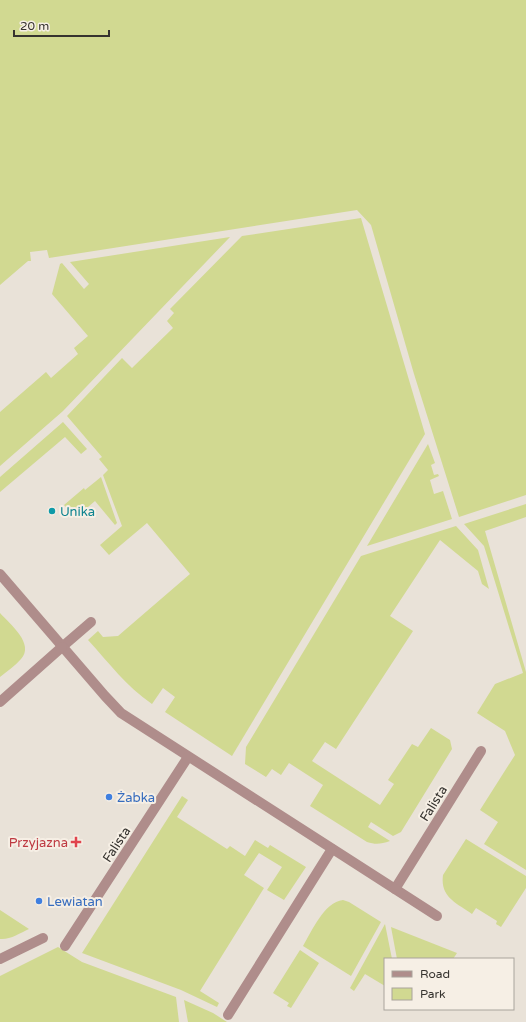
<svg xmlns="http://www.w3.org/2000/svg" width="526" height="1022" font-family="'Varela Round',sans-serif">
<style>
.green{fill:#d1d991}
.lines{fill:none;stroke-linecap:round;stroke-linejoin:round}
.service{stroke:#af8d8b;stroke-width:10}
.minor{stroke:#af8d8b;stroke-width:10}
.culture-dot{fill:#0f9aa8;stroke:#f6efe5;stroke-width:1.5}
.shop-dot{fill:#3f7fe0;stroke:#f6efe5;stroke-width:1.5}
.health-dot{fill:#e0444e;stroke:#f6efe5;stroke-width:1.5}
.labels{text-anchor:middle;stroke-width:4;stroke-linejoin:round;paint-order:stroke}
.culture-label{font-size:13px;fill:#0d838f;stroke:#f6efe5;text-anchor:start}
.shop-label{font-size:13px;fill:#366cbe;stroke:#f6efe5;text-anchor:start}
.street-label{font-size:13px;fill:#36332f;stroke:#f6efe5}
.health-label{font-size:13px;fill:#be3a42;stroke:#f6efe5;text-anchor:end}
</style>
<rect width="100%" height="100%" fill="#e9e2d8"/>
<g class="green">
<path d="M0,0H526V495L459,517L414,374L371,225L357,210L49,258L47,250L30,252L31,261H28L0,285Z"/>
<path d="M361,218L425,434L232,756L165,712L175,697L163,688L152,704C126,686 109,663 88,640L98,631L103,637L118,636L190,574L147,523L109,555L100,545L122,526L103,475L108,470L99,459L102,457L67,416L122,358L132,368L173,328L167,321L174,313L170,309L242,236Z"/>
<path d="M230,237L63,411L0,466V412L46,372L51,378L78,354L74,348L88,336L52,294L60,264L62,263L84,289L89,284L70,262Z"/>
<path d="M63,422L87,449L81,454L65,437L0,492V477Z"/>
<path d="M428,444L435,463L431,465L434,475L438,474L439,476L430,480L434,494L443,491L452,519L367,546Z"/>
<path d="M101,477L117,523L115,525L95,501L75,518L64,505L84,488L85,490Z"/>
<path d="M526,504V517L485,531L526,672V870L484,844L498,822L480,810L515,755L505,731L477,713L495,684L523,673L484,546L464,524Z"/>
<path d="M456,526L478,550L489,589L482,584L478,571L440,540L390,616L413,631L336,749L325,742L312,761L380,805L394,784L388,780L412,744L418,747L431,728L450,740L452,749L401,832L393,836L371,822L368,827L390,841C381,844 376,845 367,842L310,806L323,785L289,763L281,775L272,769L266,777L245,764L246,747L361,556Z"/>
<path d="M0,613C10,624 35,644 21,659C15,666 7,671 0,677Z"/>
<path d="M182,796L188,800L177,817L227,849L230,846L245,856L255,840L268,848L270,845L306,867L284,900L267,890L282,867L259,853L244,875L264,888L200,991L219,1003L217,1007L181,990L82,953Z"/>
<path d="M466,839L526,876V888L501,927L496,924L497,921L476,908L472,914C456,903 440,897 443,875Z"/>
<path d="M343,900L349,902L381,922L351,976L303,946C312,931 324,902 343,900Z"/>
<path d="M0,910L29,929C20,933 10,940 0,939Z"/>
<path d="M385,924L392,959H385V986L365,974L354,991L350,988Z"/>
<path d="M391,927L457,953L453,959H397Z"/>
<path d="M58,947L82,962L176,997L179,1022H0V976Z"/>
<path d="M300,950L319,963L291,1008L287,1006L289,1003L273,993Z"/>
<path d="M184,1000L213,1013L227,1022H188Z"/>
</g>
<g class="lines">
<path class="service" d="M62,647L91,622"/>
<g class="minor">
<path d="M0,574L105,696L121,713L395,889L481,751"/>
<path d="M0,702L62,647"/>
<path d="M395,889L437,916"/>
<path d="M65,946L188,757"/>
<path d="M0,959L43,938"/>
<path d="M228,1015L332,849"/>
</g>
</g>
<circle class="culture-dot" cx="52" cy="511" r="4"/>
<g class="shop-dot">
<circle cx="109" cy="797" r="4"/>
<circle cx="39" cy="901" r="4"/>
</g>
<path class="health-dot" d="M74 836h4v4h4v4h-4v4h-4v-4h-4v-4h4z"/>
<g class="labels">
<g class="culture-label">
<text x="60" y="516">Unika</text>
</g>
<g class="shop-label">
<text x="117" y="802">Żabka</text>
<text x="47" y="906">Lewiatan</text>
</g>
<g class="street-label">
<text transform="translate(433 803) rotate(-58)" y="5">Falista</text>
<text transform="translate(116 844) rotate(-57)" y="5">Falista</text>
</g>
<g class="health-label">
<text x="68" y="847">Przyjazna</text>
</g>
</g>
<rect x="384" y="958" width="130" height="52" fill="#f6efe5" stroke="#a9a49c"/>
<rect x="392" y="971" width="20" height="6" fill="#af8d8b" stroke="#a9a49c"/>
<text x="420" y="978" font-size="12" fill="#36332f">Road</text>
<rect x="392" y="988" width="20" height="12" fill="#d1d991" stroke="#a9a49c"/>
<text x="420" y="998" font-size="12" fill="#36332f">Park</text>
<path d="M14 30v6h95v-6" fill="none" stroke="#36332f" stroke-width="2"/>
<text x="20" y="30" font-size="12" fill="#36332f" stroke="#f6efe5" stroke-width="3" paint-order="stroke">20 m</text>
</svg>
